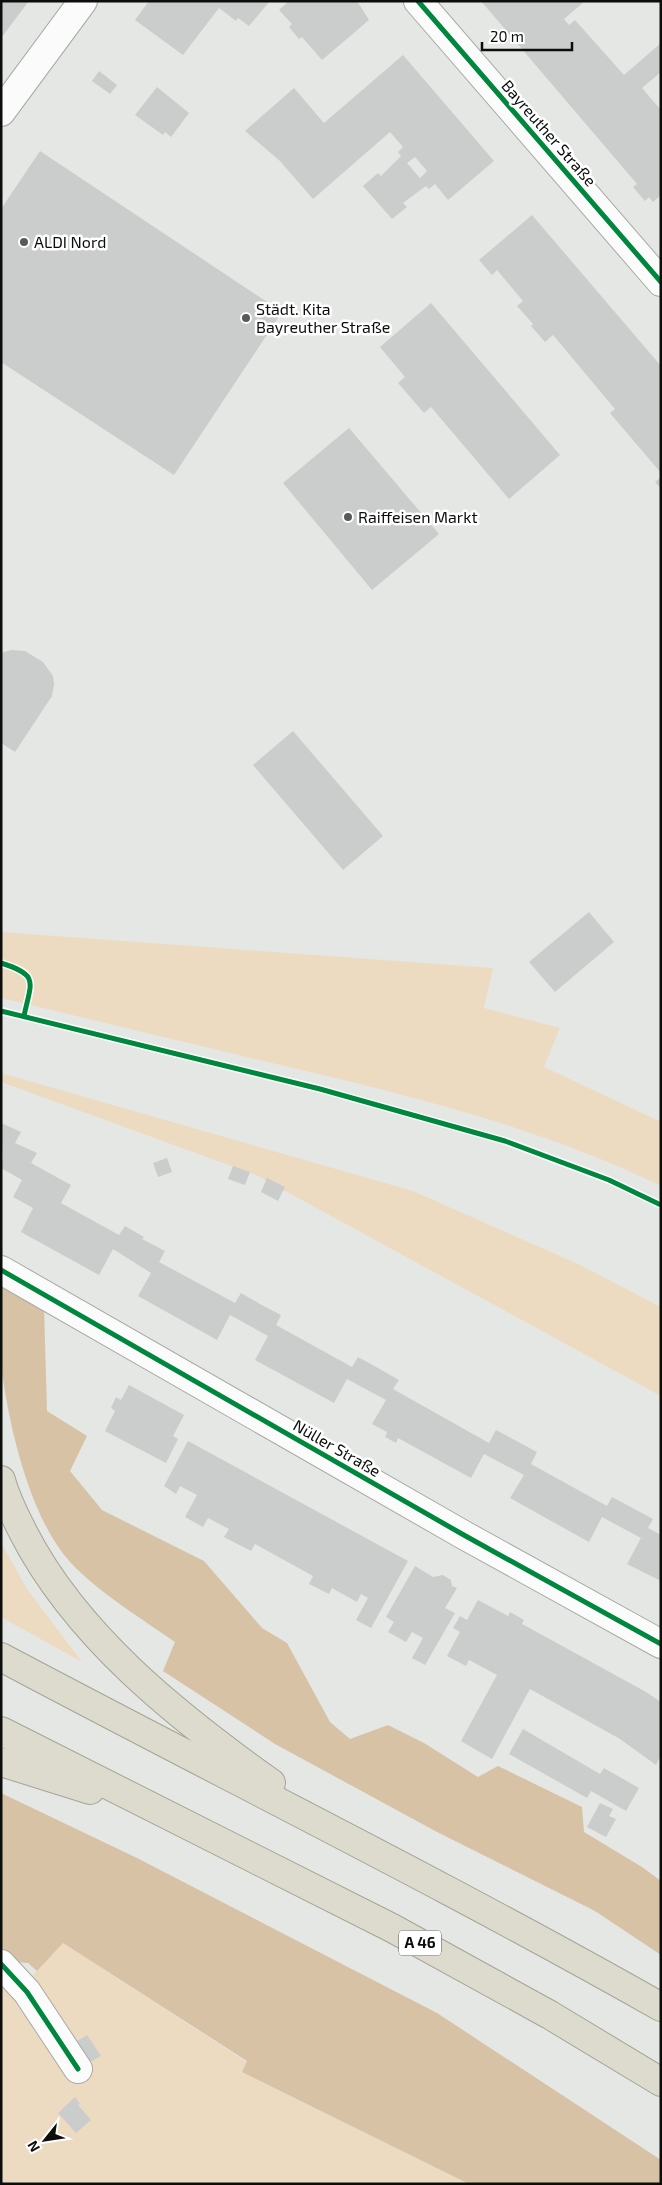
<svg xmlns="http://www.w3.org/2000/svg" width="662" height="2185" font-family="'Exo 2',sans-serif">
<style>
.green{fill:#eddbc1}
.forest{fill:#d7c2a5}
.building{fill:#cacdcb;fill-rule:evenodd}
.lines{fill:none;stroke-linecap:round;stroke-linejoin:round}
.street-casing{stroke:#a7a9a7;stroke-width:30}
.secondary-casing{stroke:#a7a9a7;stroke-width:30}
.highway-casing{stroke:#a4a495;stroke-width:30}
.street{stroke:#fbfbfb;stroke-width:28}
.secondary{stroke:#fbfbfb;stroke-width:28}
.highway{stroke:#dcdbce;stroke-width:28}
.cycleway-casing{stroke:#fff;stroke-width:8}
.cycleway{stroke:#00873e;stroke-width:5}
.poi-dot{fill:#585a58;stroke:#fff;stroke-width:2}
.labels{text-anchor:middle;stroke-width:5;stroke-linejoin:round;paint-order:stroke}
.shield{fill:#fff;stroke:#555655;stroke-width:1}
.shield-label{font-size:15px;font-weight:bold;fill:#0c0e0c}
.street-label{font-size:16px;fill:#0c0e0c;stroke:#fff}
.poi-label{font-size:16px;fill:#0c0e0c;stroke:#fff;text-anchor:start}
</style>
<rect width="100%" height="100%" fill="#e5e7e4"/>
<g class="green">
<path d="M1,932L493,968L484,1008L560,1028L544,1067L661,1122V1186C534,1124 392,1091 255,1059C170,1039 86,1018 1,998Z"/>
<path d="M1,1073L413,1191L578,1264L661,1307V1396L256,1175L1,1082Z"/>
<path d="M1,1542L27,1589L82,1662L1,1617Z"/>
<path d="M63,1943L247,2062L242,2072L469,2184H1V1975L17,1992Z"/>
</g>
<g class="forest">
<path d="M1,1277L44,1306L47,1411L87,1436L70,1471L102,1510L204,1561L262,1628L287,1643L330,1722L350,1739L388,1725L424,1743L478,1777L498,1766L582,1807L584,1832L642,1867L661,1881V1955L595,1911L437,1832L275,1744L163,1671L175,1642C141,1618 91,1588 65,1556C28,1510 8,1422 1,1364C0,1335 1,1305 1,1277Z"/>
<path d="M1,1793L137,1858L437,2013L661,2160V2184H469L242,2072L247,2061L63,1943L37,1971L28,1963L13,1962L1,1949Z"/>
</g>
<g class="building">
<path d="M1,1H29L1,38Z"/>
<path d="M149,1H270L249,26L238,18L236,21L219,8L183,55L135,20Z"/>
<path d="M289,1H357L369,20L322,60L302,37L299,39L289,27L292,24L279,10Z"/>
<path d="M481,1H585L564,19L569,25L575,20L624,75L661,43V72L642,88L661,110V195L653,202L649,197L645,201L633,187L637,184Z"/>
<path d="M403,55L494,161L448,200L435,184L429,189L426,186L403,203L407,207L392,219L377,202L363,186L378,173L381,176L401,156L398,152L403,147L390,132L313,199L280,161L245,131L294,88L324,123ZM415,157L427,171L420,178L407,163Z"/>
<path d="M99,71L117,85L110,94L92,81Z"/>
<path d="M157,87L189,113L171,137L165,132L163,135L135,115Z"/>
<path d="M40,151L282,312L174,475L1,362V209Z"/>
<path d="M532,215L661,366V473L610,413L615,409L553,335L545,342L531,326L533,324L517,306L523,301L497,270L492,275L479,260Z"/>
<path d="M431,303L560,455L509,499L431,407L424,413L398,383L405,377L380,347Z"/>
<path d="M349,428L439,534L372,590L283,483Z"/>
<path d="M661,477V489L655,482Z"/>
<path d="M11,650L25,651L43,662L53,676L54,684L52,696L15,752L1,743V653Z"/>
<path d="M293,731L383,836L343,870L253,765Z"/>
<path d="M589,912L614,942L555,992L529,962Z"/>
<path d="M1,1123L21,1132L15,1143L37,1153L31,1163L71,1185L61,1203L119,1235L125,1226L144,1237L142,1239L165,1251L159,1262L235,1303L241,1293L260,1304L281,1315L276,1325L352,1367L358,1357L378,1368L399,1380L393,1389L489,1443L496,1430L537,1452L531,1464L607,1506L612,1497L653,1519L648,1528L661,1535V1581L627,1564L641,1538L602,1517L589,1542L510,1498L524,1475L484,1454L471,1478L398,1438L396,1443L385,1437L387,1432L372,1424L386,1400L347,1379L334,1403L255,1360L268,1336L230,1315L217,1340L138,1296L151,1273L113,1249L99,1275L21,1232L33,1208L13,1197L22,1180L1,1168L3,1158Z"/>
<path d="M167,1158L172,1172L158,1177L153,1163Z"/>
<path d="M233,1166L250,1172L245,1185L228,1179Z"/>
<path d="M267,1178L285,1187L278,1201L261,1192Z"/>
<path d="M129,1385L184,1415L173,1436L178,1439L166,1463L105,1431L115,1411L111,1408L116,1397L121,1400Z"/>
<path d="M188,1441L408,1561L371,1628L356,1620L368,1598L361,1594L357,1602L332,1588L329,1594L309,1584L313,1576L255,1544L251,1551L224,1537L229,1529L208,1518L203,1527L185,1517L197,1495L180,1486L176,1494L164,1486Z"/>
<path d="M415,1566L433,1577L443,1575L451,1580L452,1586L457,1588L445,1608L455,1613L425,1665L412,1658L423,1638L412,1632L406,1642L388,1632L394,1622L386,1617Z"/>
<path d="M478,1600L508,1616L510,1612L524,1620L522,1624L524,1625L646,1692L661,1702V1755L656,1765L620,1739L530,1689L492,1759L461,1741L497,1675L469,1660L466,1666L447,1656L460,1632L453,1628L460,1616L467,1620Z"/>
<path d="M523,1729L600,1774L604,1768L639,1788L626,1811L591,1791L587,1798L509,1754Z"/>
<path d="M600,1803L613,1809L609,1816L616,1819L606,1837L587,1827Z"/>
<path d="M87,2035L101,2056L87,2064L74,2043Z"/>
<path d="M75,2097L80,2104L78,2105L91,2120L76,2133L58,2113Z"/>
</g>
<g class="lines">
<defs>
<g id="street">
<path d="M418,1L661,282"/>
<path d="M1,1270L462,1534L661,1644"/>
<path d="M1,1964L27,1992L78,2069"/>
</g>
<path id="secondary" d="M1,112L83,1"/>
<g id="highway">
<path d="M1,1480C6,1499 14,1514 23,1532C76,1636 177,1716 271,1783"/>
<path d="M1,1657C221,1774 444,1884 661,2007"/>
<path d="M1,1731L392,1928L550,2015L661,2082"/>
<path d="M1,1762L90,1790"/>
</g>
</defs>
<use href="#street" class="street-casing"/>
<use href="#secondary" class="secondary-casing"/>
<use href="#highway" class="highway-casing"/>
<use href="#street" class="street"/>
<use href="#secondary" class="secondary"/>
<use href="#highway" class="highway"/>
<defs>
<g id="cycleway">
<path d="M418,1L661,282"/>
<path d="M1,963C40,975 31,982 24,1016"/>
<path d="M1,1011L320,1089L505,1141L609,1180L661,1205"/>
<path d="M1,1270L462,1534L661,1644"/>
<path d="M1,1964L27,1992L78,2069"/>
</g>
</defs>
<use href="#cycleway" class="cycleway-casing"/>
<use href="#cycleway" class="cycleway"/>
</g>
<g class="poi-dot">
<circle cx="24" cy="242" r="5"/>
<circle cx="246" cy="318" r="5"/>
<circle cx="348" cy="517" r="5"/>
</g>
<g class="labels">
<rect class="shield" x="399" y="1930.5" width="42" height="25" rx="4"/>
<g class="shield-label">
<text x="420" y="1948">A 46</text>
</g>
<g class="street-label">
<text transform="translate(549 133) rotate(49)" y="6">Bayreuther Straße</text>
<text transform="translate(337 1448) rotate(30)" y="6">Nüller Straße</text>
</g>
<g class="poi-label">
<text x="34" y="248">ALDI Nord</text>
<text x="256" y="315">Städt. Kita<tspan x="256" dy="18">Bayreuther Straße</tspan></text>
<text x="358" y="523">Raiffeisen Markt</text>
</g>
</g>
<rect width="662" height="2185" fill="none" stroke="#0c0e0c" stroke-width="5"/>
<g transform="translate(45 2140) rotate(240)" stroke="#ffffff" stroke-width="4" paint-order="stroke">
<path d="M0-4L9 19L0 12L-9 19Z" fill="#0c0e0c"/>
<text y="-8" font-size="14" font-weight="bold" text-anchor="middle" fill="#0c0e0c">N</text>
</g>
<path d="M482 42v8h90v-8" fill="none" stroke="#0c0e0c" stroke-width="2.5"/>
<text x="490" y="42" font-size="15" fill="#0c0e0c" stroke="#ffffff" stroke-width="4" paint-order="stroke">20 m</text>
</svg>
